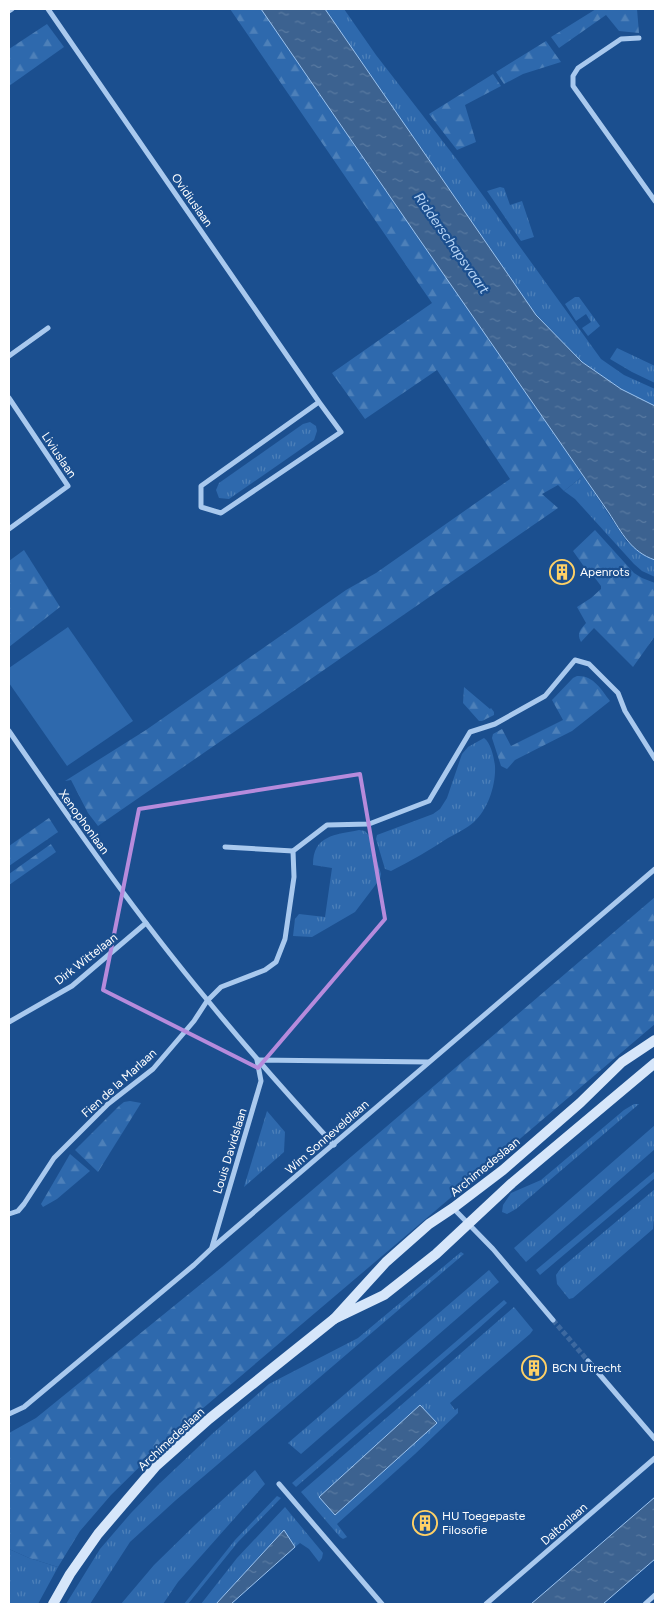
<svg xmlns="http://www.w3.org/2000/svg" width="664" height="1613" font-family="Figtree,sans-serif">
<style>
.grass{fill:url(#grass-tufts)}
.forest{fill:url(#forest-firs)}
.pitch{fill:#2e69ad}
.water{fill:url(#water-ripples);stroke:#9cc4f0}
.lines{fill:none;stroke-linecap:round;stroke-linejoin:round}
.minor-tunnel{stroke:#3d69a0;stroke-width:5;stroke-dasharray:5 2.5;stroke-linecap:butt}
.minor{stroke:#a9c9ee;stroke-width:5}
.secondary{stroke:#d6e6fa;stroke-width:10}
.marked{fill:none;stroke:#b68bdc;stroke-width:4;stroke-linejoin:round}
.labels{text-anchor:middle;stroke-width:4.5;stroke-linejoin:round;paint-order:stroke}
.street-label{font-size:12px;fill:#fff;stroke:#1b4f8f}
.poi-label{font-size:12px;fill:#fff;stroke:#1b4f8f;text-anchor:start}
.water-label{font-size:14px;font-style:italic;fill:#b5d3f5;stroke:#1b4f8f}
</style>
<defs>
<pattern id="grass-tufts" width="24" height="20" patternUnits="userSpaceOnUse" patternTransform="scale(1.25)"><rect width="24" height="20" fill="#2e69ad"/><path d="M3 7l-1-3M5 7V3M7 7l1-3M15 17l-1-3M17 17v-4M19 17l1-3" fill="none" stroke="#4d80b9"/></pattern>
<pattern id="forest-firs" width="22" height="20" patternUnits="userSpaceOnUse" patternTransform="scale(1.25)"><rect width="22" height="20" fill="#2e69ad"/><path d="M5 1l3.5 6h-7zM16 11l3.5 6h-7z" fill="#4d80b9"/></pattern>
<pattern id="water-ripples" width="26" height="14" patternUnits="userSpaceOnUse" patternTransform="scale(1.25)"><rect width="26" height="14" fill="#3c6290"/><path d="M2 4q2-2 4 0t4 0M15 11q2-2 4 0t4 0" fill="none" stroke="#597aa1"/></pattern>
</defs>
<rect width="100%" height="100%" fill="#1b4f8f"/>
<g class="grass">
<path d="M325,9H344L376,55L458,161L601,359L624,375L655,389V406L621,389L582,362L536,315Z"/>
<path d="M500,187L504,188L510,205L522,201L534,237L521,241L487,191Z"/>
<path d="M575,297H579L600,326L588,336L582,328L591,322L586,314L576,321L565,304Z"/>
<path d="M617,348L655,366V383L632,372L610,359Z"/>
<path d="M310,422L316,426L317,431L314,440L229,499L219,498L216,490L219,483L303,424Z"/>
<path d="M583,476L627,542L650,558L655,560V577L642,571L634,564L575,499L564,491Z"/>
<path d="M484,738C491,743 494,758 495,766C496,785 488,809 474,822C466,829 457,833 448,838C430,850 411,861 391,871L385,869L376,839L377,835L433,814L440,809L447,798L462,754L468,747Z"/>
<path d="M359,830L365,831L370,837L381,874L380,879L355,912L312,937L293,936L295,919L299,914L325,917L332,868L313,865C313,835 335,835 359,830Z"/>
<path d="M634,1104H639L516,1209L507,1214L502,1212L503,1205L511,1193L541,1180L624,1110Z"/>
<path d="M267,1111L285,1132L284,1152L244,1187Z"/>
<path d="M655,1125V1149L526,1262L514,1248Z"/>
<path d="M655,1171V1178L540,1275L536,1270Z"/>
<path d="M655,1189V1216L654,1217L653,1229L573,1298L569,1299L557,1284L556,1275L561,1268Z"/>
<path d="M461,1252L464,1254L176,1500L130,1542L90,1604H66L100,1549L131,1513L158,1485L212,1434L269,1384L358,1338Z"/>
<path d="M489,1270L499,1282L301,1454L288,1443Z"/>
<path d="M504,1300L507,1303L478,1329L296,1487L292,1483Z"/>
<path d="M514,1307L533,1330L530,1334L450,1403L455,1410L458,1408V1413L415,1454L337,1524L347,1537L343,1539L340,1537L301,1492Z"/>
<path d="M255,1470L265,1484L178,1582L163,1604H121L154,1565L196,1524Z"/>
<path d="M277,1496L281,1498L238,1542L188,1604H184L235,1540Z"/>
<path d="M285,1507L323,1553L322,1558L319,1562L309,1549L300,1543L295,1547L284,1530L216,1604H201L237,1558Z"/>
<path d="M9,1549L29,1558L58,1567L38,1604H9Z"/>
</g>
<g class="forest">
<path d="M230,9H261L583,476L564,491L558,485L542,494L558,508L98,826L88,813L71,780L65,781L146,730L346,590L376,573L510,479L437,370L365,419L332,373L432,303Z"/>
<path d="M596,9H637L639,33L619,31L606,15L559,48L551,37Z"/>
<path d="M47,24L64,47L9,86V49Z"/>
<path d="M546,41L561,62L523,74L504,84L496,72Z"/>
<path d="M493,74L501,86L465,105L476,142L457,150L429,114Z"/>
<path d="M595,530L634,573L642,578L655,583V636L633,667L594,628L581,642C576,633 581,629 586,623L577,607L591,598L601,589V586L589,570L585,568L573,551Z"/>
<path d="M24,550L60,607L9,647V561Z"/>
<path d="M577,676C593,675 601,689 610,701L572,731L515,760L507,769L501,766L492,738L493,734L502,729L511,746L563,720L552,700L573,678Z"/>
<path d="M464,687L490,709L491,708L494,712V715L482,721H479L463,703Z"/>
<path d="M49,818L58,832L9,866V846Z"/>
<path d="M51,844L56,852L9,885V874Z"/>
<path d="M655,897V1024L175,1432L111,1495L80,1531L58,1567L29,1558L9,1549V1433L36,1418L222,1267Z"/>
<path d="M130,1101L141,1103L98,1172L75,1150L119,1106L124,1102Z"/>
<path d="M70,1154L90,1171L57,1199L43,1207L41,1204Z"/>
</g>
<path class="pitch" d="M68,627L133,721L67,766L9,683V668Z"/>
<g class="water">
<path d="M261,9H325L536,315L582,362L621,389L655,406V560C631,552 622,533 609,513L415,233Z"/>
<path d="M420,1405L437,1423L335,1515L319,1497Z"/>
<path d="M655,1497V1559L603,1604H531Z"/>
<path d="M284,1530L295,1547L231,1604H216Z"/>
</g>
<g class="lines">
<path class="minor-tunnel" d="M553,1320L588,1361"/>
<g class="minor">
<path d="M48,9L319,402L201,486V507L221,513L341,432L319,402"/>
<path d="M9,11L12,9"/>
<path d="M639,38L621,39L578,68L573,76V86L655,201"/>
<path d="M9,356L48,328"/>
<path d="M9,398L68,486L9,529"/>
<path d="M9,731C73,824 137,916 209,1002C249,1051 291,1098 334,1145"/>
<path d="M225,847L293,851"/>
<path d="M9,1022L72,986L146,923"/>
<path d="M453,1208L493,1249L553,1320"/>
<path d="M9,1214L18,1211L24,1204L54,1158L108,1104L153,1069L194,1021L207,1001L221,987L265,970L276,962L285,939L294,877L293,851L327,825L369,824L429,801L470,732L495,724L545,696L575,660L589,664L618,693L625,711L655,759"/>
<path d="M212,1247L261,1081L257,1060L429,1062"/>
<path d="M588,1361L655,1439"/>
<path d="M9,1414L24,1407L194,1265L212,1248L655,869"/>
<path d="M279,1484L382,1604"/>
<path d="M486,1604L655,1458"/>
<path d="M645,1604L655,1595"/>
</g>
<g class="secondary">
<path d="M655,1040L622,1062L580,1103L503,1170L453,1208L429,1224L386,1262L334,1319L384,1295L436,1254L512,1183L655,1063"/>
<path d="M53,1604L70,1574L98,1534L156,1466L209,1419L334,1319"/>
</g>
</g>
<path class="marked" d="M360,774L385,919L258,1068L103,990L139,809Z"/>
<defs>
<symbol id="building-ring" viewBox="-11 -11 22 22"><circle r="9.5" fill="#1b4f8f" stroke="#ffd166" stroke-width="1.5"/><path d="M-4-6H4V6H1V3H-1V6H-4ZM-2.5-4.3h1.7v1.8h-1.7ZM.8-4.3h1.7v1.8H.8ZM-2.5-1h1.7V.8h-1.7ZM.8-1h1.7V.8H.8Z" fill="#ffd166"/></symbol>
</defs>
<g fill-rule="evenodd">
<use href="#building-ring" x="548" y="558" width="28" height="28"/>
<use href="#building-ring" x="520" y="1354" width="28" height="28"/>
<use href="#building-ring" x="411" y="1509" width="28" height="28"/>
</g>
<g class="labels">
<g class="street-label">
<text transform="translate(192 200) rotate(55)" y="4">Ovidiuslaan</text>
<text transform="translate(59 455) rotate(56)" y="4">Liviuslaan</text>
<text transform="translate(84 822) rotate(54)" y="4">Xenophonlaan</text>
<text transform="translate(86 959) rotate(-38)" y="4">Dirk Wittelaan</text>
<text transform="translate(119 1083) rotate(-42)" y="4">Fien de la Marlaan</text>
<text transform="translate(327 1137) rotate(-41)" y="4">Wim Sonneveldlaan</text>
<text transform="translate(230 1151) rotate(-73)" y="4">Louis Davidslaan</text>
<text transform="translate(485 1167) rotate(-39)" y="4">Archimedeslaan</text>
<text transform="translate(171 1439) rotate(-43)" y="4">Archimedeslaan</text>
<text transform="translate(564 1524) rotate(-41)" y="4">Daltonlaan</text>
</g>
<g class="poi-label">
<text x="580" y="576">Apenrots</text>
<text x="552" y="1372">BCN Utrecht</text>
<text x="442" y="1520">HU Toegepaste<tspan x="442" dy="14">Filosofie</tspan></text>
</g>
<g class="water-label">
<text transform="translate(452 243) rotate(55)" y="5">Ridderschapsvaart</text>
</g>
</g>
<rect width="664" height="1613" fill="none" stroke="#ffffff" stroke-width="20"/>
</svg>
